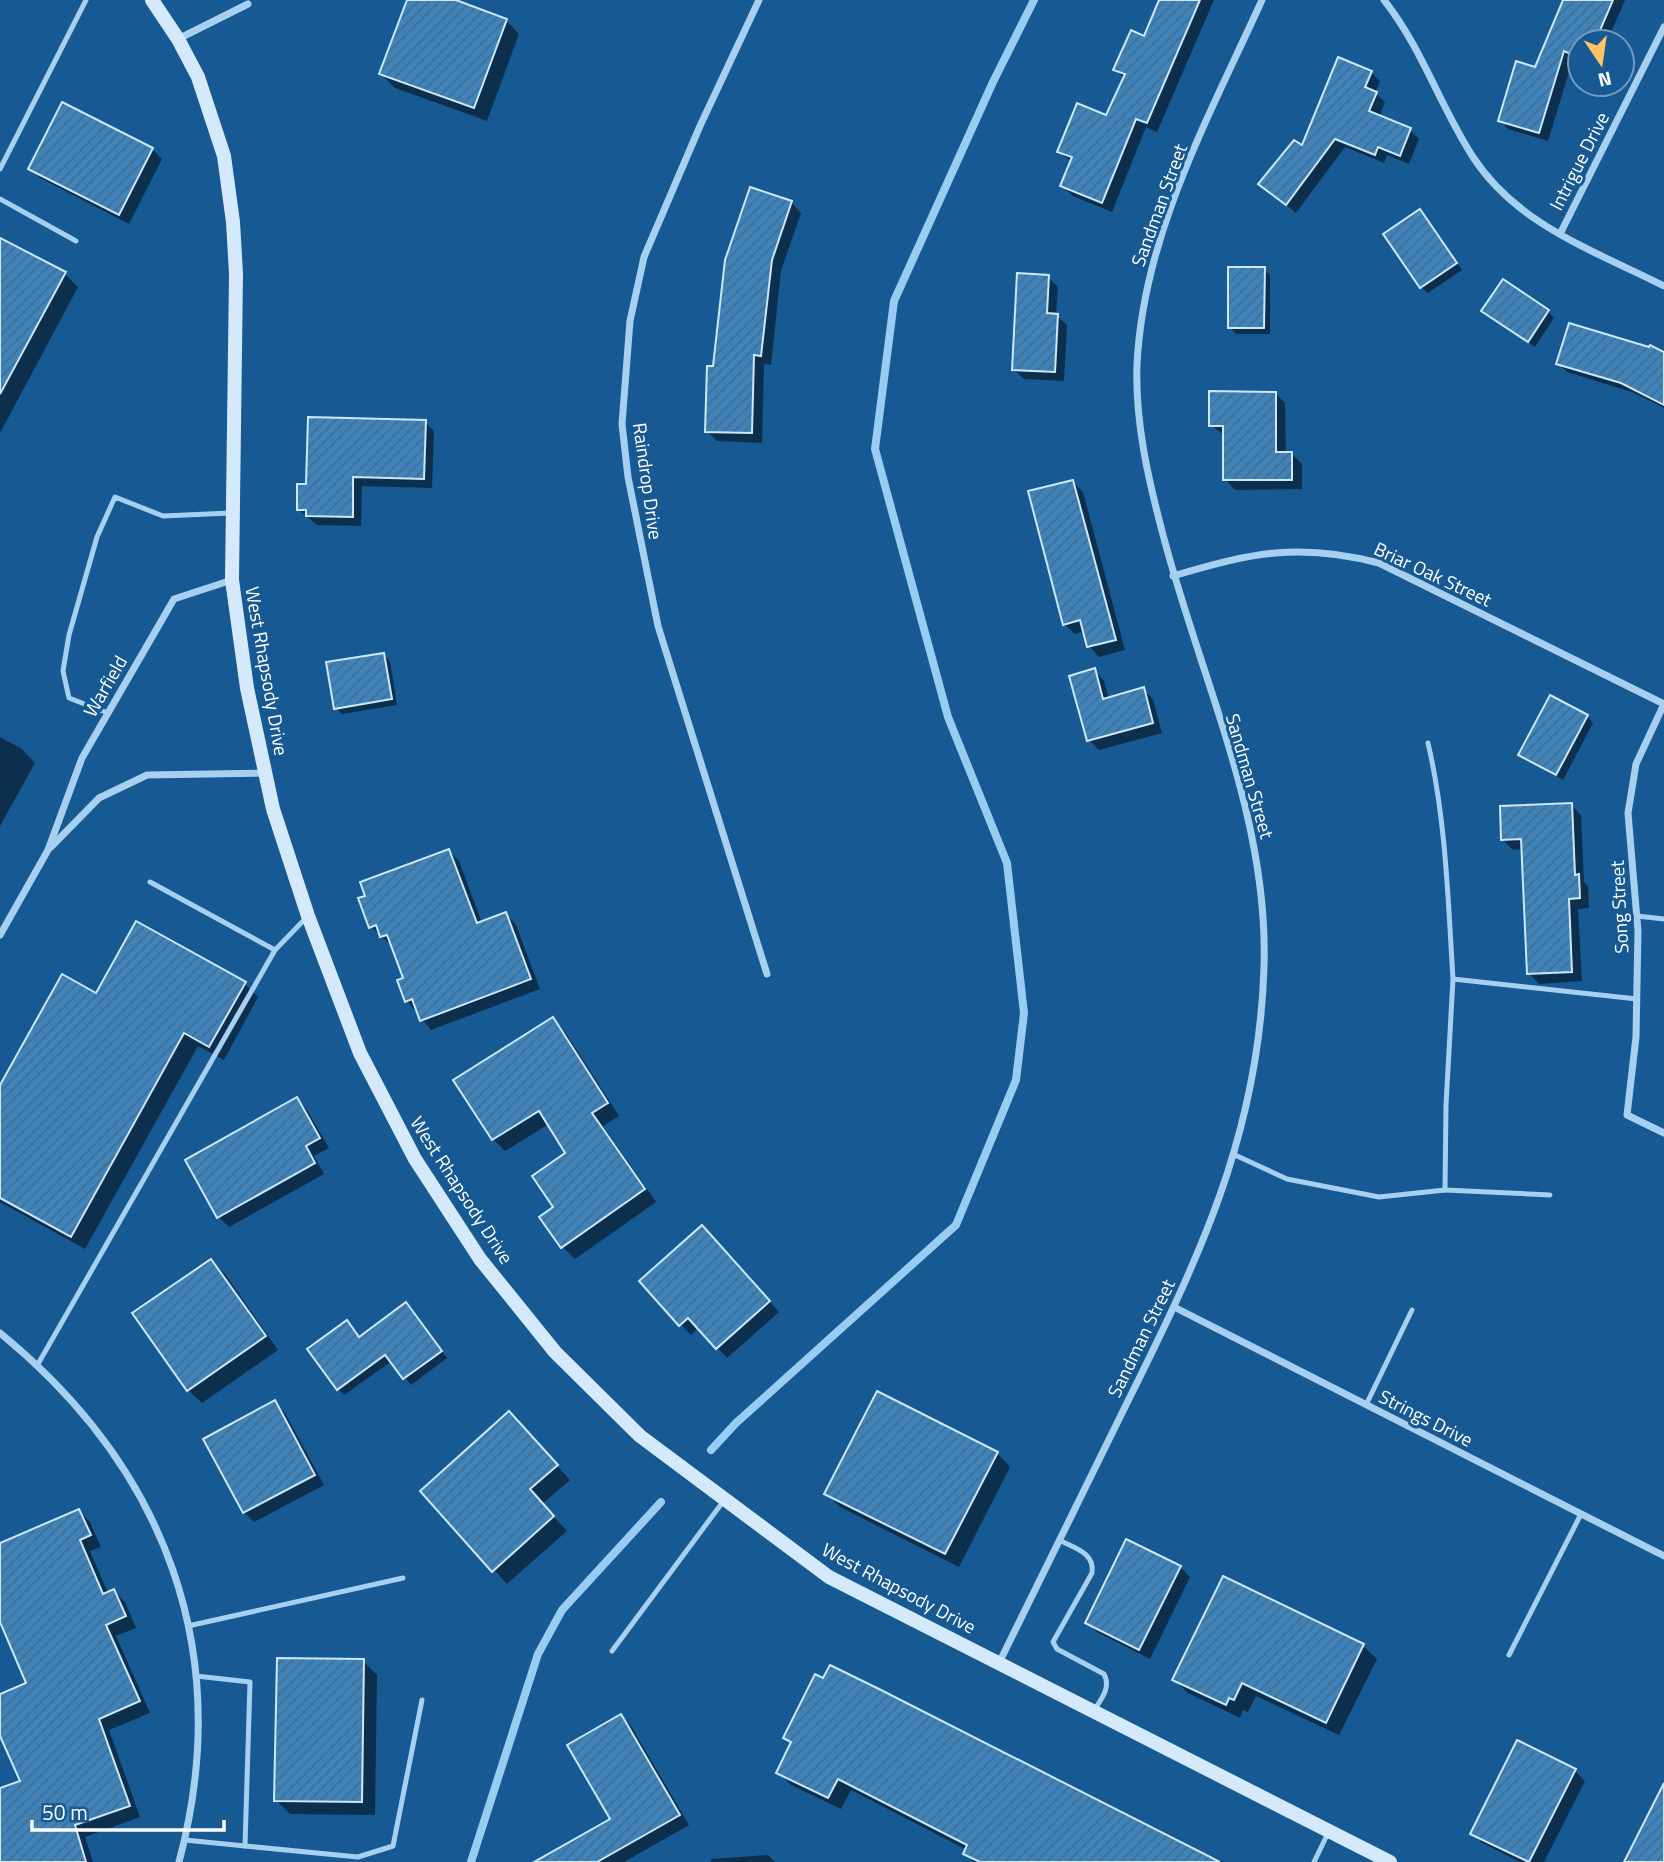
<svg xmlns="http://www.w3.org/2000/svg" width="1664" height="1862" font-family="'Titillium Web',sans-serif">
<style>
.shadow{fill:#0007;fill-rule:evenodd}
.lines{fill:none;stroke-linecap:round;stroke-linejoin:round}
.stream{stroke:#98ccf3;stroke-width:8}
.building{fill:url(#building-hatch);stroke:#cde7fb;stroke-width:2}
.lane{stroke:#a6cff0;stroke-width:5}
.street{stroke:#a6cff0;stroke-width:7}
.secondary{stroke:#d4e9fb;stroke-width:14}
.labels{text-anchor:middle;stroke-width:6;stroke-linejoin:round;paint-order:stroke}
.street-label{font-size:19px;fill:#fff;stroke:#175992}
</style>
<defs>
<pattern id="building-hatch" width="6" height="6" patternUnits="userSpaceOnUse" patternTransform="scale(1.75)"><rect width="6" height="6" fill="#3f83ba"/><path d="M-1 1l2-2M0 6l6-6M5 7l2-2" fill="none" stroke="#446d8e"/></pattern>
</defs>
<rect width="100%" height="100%" fill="#175992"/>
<g class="shadow">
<path d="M409,0H451L506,20L519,34L487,121L395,88L381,74Z"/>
<path d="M1160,0H1214L1157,132L1146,127L1112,212L1073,196L1062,186L1072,162L1059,152L1107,117L1125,79L1115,69L1145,38Z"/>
<path d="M1565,0H1625L1607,42H1580V62L1573,59L1548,141L1508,129L1500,120L1536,69Z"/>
<path d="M1339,60L1371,72L1380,81L1375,93L1385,102L1379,117L1410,130L1419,139L1409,164L1387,155L1384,163L1345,147L1296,213L1260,184L1295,142L1303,148ZM1368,74H1372L1363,96L1360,95Z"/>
<path d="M152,149L162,159L129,224L40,178L30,168Z"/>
<path d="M791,202L801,213L781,271L771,365L764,364L762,443L717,441L707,431L715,368Z"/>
<path d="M1420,211L1462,270L1428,293L1421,287Z"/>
<path d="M0,240L65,274L78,287L0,433Z"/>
<path d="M1264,269L1270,275V334H1236L1230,327Z"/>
<path d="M1048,277L1058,287L1056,315L1067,325L1064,381L1024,379L1013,369Z"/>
<path d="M1484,311H1548L1554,318L1535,347Z"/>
<path d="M1664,354V408L1632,392L1567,372L1558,363Z"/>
<path d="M1275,393L1285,403L1286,454H1292L1302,464V489L1235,490L1225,479V436L1211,425Z"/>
<path d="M425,422L434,431L432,488L362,486L361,526L317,525L299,510L307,486Z"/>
<path d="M1073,482L1083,492L1125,650L1099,657L1089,646L1085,631L1075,634L1064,624Z"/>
<path d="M384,655L390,661L397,705L342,714L336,708Z"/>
<path d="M1094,670L1104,681L1109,699L1143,689L1153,699L1162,733L1099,750L1089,740Z"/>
<path d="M1587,716L1593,723L1563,780L1520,755Z"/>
<path d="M0,737L22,749L35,763L0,826Z"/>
<path d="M1571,805L1581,815L1584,882L1588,886L1589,908L1578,909L1582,981L1539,984L1529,973L1523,849L1513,850L1503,840Z"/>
<path d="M449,851L459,861L482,923L506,914L516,925L540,989L431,1030L407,1001L405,979L392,946L371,927Z"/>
<path d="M245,984L258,997L224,1060L198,1046L85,1249L0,1202V1089L97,995Z"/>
<path d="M553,1019L565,1032L619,1116L603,1126L656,1202L575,1259L563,1247L556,1207L568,1153L549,1124L505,1151L493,1139Z"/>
<path d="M297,1099L307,1110L329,1148L314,1156L324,1174L229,1227L219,1217L187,1161Z"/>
<path d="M712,1237L779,1312L727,1358L699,1327L691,1335L642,1281Z"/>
<path d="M211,1261L225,1274L278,1350L202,1403L188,1390Z"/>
<path d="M412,1311L447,1358L411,1385L392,1361L344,1395L338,1389L360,1339Z"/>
<path d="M275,1402L285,1413L324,1485L254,1522L244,1512Z"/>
<path d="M522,1427L570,1480L542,1504L567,1531L507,1584L422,1491Z"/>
<path d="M997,1453L1010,1467L959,1567L840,1507L826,1493Z"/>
<path d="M79,1511L90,1522L101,1547L90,1551L108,1593L114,1591L125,1602L136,1628L116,1636L150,1713L109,1730L140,1817L85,1837L93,1862H0V1790L22,1782L0,1732V1696L29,1684L0,1617V1544Z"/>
<path d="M1180,1567L1190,1577L1150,1659L1097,1632L1087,1622Z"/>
<path d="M1363,1646L1377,1659L1339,1735L1256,1696L1248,1712L1243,1710L1240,1718L1188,1693L1174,1679Z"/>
<path d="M363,1661L377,1675L375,1815L290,1814L276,1800Z"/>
<path d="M824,1680L1213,1860L1214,1857L1224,1862H974L965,1853L967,1850L851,1790L841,1809L791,1785L778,1772L792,1745L785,1738Z"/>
<path d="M621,1716L631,1726L689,1825L624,1862H548L612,1820Z"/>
<path d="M1575,1771L1585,1781L1544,1862H1520L1482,1843L1472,1833Z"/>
<path d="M768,1855L775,1862H711V1859Z"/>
</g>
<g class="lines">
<g class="stream">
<path d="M711,1450L736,1423L956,1225L1016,1080L1024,1013L1007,863L948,717L875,449L894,301L993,82L1034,0"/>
<path d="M471,1862L538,1654L562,1610L661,1502"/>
</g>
</g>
<g class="building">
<path d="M407,0H456L507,19L474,108L379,74Z"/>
<path d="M1159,0H1200L1147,123L1136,119L1102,203L1060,186L1072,157L1057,152L1077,103L1106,115L1125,74L1113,70L1131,30L1144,36Z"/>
<path d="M1563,0H1613L1595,42H1580V58L1564,51L1539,133L1498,121L1516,61L1535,67Z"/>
<path d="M1338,57L1372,71L1365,87L1377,92L1369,111L1411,128L1400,156L1378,147L1375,155L1335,139L1286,205L1258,184L1294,140L1302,145Z"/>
<path d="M62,102L153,148L119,215L28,169Z"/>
<path d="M750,187L792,201L772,260L761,356L754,355L752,433L705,432L707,366H713L725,260Z"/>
<path d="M1420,209L1457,263L1420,288L1383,234Z"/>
<path d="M0,238L66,272L0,394Z"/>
<path d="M1228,267H1265L1264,328H1228Z"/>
<path d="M1017,273L1049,275L1047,313L1058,314L1055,372L1012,370Z"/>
<path d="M1503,279L1549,310L1528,342L1481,311Z"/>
<path d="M1569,323L1649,347L1650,345L1664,352V405L1621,383L1556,364Z"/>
<path d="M1209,391L1276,392V452H1292V480H1223V426H1209Z"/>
<path d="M308,417L426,420L424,479L353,477V517L306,516V510H297V484H306Z"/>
<path d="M1073,480L1116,640L1087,647L1080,620L1063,625L1028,491Z"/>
<path d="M384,653L392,699L334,709L326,662Z"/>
<path d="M1095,668L1103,699L1144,687L1153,723L1087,741L1069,676Z"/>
<path d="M1550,695L1588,715L1556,775L1518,755Z"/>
<path d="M1572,803L1575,875L1579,874L1580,898L1569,899L1572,972L1527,974L1521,839L1501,840L1500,806Z"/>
<path d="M449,849L477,923L506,912L531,979L420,1021L412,999L405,1002L397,980L403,978L387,935L380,937L376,925L369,928L358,898L365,896L360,882Z"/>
<path d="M136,921L246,982L209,1047L184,1033L71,1237L0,1198V1085L62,974L96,993Z"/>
<path d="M553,1017L608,1103L592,1113L645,1189L561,1248L539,1217L553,1207L532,1176L565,1153L539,1111L492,1140L453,1080Z"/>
<path d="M297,1097L320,1138L306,1146L315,1163L217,1218L185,1160Z"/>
<path d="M702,1225L770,1301L716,1349L688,1318L679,1326L639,1281Z"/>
<path d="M211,1259L266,1336L187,1391L132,1313Z"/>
<path d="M406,1302L442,1351L403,1379L385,1355L337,1390L307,1349L347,1320L359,1337Z"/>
<path d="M877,1391L998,1452L945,1554L824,1494Z"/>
<path d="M275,1400L315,1475L243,1513L203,1439Z"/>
<path d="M509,1411L558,1465L530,1489L554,1516L492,1572L420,1491Z"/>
<path d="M79,1509L91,1535L80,1540L103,1594L114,1589L126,1616L106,1625L140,1701L99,1719L130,1806L75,1825L86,1862H0V1788L20,1781L0,1736V1694L26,1683L0,1622V1543Z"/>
<path d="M1126,1539L1181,1566L1139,1650L1085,1623Z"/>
<path d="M1223,1576L1364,1644L1326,1723L1242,1683L1234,1700L1229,1698L1226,1705L1172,1680Z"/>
<path d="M277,1658L364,1659L362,1802L274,1801Z"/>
<path d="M830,1665L881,1690L1220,1862H980L963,1854L967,1845L838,1779L828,1798L776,1773L791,1742L783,1738L815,1674L823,1678Z"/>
<path d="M621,1714L680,1815L597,1862H534L610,1819L567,1745Z"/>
<path d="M1517,1740L1576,1769L1529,1862L1470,1834Z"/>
<path d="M1664,1783V1862H1624Z"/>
</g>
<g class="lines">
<g class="lane">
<path d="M0,169L86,0"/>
<path d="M0,199L76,241"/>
<path d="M108,713L69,698L63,671L69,635L97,537L115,497L163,516L230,513"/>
<path d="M1428,743C1446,820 1448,900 1453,979"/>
<path d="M150,882L275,950"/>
<path d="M1637,916L1664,919"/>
<path d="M1235,1155L1287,1179L1379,1197L1445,1190L1446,1105L1453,979L1637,999"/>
<path d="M1445,1190L1550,1195"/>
<path d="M38,1364L275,950L306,918"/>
<path d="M1366,1405L1412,1310"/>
<path d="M1059,1540C1075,1548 1095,1553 1092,1573L1053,1642L1057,1649L1104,1674C1111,1687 1102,1698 1095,1709"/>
<path d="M188,1626L403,1578"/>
<path d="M612,1651L725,1499"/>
<path d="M1509,1655L1581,1514"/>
<path d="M185,1840L245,1846L250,1682L196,1676"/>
<path d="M245,1846L358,1857L393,1846L422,1700"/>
<path d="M1314,1862L1329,1831"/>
</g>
<g class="street">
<path d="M759,0L700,126L644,257L630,321L622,424L628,477L658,626L767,974"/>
<path d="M1384,0C1422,48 1440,106 1473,157C1517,225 1595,251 1664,286"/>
<path d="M178,39L248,4"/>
<path d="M1560,234L1664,27"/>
<path d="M1173,576C1250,553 1299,542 1379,563L1664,704"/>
<path d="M1664,704L1636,764L1628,813L1638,931L1636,1037L1627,1115L1664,1133"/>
<path d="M51,847L99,798L147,775L265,773"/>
<path d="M0,935L48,850L82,758L174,599L232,580"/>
<path d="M1174,1307L1664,1556"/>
<path d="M0,1333C166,1469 235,1652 179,1862"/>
<path d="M999,1663C1041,1578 1082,1494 1124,1409C1197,1262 1259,1136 1264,967C1269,816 1199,675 1162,531C1148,478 1135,421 1137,365C1143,235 1209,117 1262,0"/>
</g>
<path class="secondary" d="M152,0L178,39L198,77L224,156L233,222L236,274L232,580L247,688L273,809L308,916L360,1053L415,1159L480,1259L555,1352L640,1436L829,1577L1390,1862"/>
</g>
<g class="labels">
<g class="street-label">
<text transform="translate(1579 161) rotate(-63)" y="7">Intrigue Drive</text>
<text transform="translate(1159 205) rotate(-70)" y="7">Sandman Street</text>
<text transform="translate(648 481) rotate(82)" y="7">Raindrop Drive</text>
<text transform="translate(1433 574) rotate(25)" y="7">Briar Oak Street</text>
<text transform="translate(267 671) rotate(80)" y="7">West Rhapsody Drive</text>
<text transform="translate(105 686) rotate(-60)" y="7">Warfield</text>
<text transform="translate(1250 776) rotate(74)" y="7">Sandman Street</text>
<text transform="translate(1619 907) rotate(-93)" y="7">Song Street</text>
<text transform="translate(462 1190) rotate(57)" y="7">West Rhapsody Drive</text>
<text transform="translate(1141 1338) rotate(-64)" y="7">Sandman Street</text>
<text transform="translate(1426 1418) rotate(27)" y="7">Strings Drive</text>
<text transform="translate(899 1588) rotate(28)" y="7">West Rhapsody Drive</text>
</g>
</g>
<g transform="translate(1601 63) rotate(167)"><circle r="33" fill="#175992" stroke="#749bbe" stroke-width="2"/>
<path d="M0-5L12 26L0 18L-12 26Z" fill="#ffc365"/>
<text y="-10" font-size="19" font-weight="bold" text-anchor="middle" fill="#ffffff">N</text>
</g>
<path d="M32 1820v10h192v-10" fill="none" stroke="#ffffff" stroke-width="3.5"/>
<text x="42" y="1820" font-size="21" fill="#ffffff" stroke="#175992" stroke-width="5" paint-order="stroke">50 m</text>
</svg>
